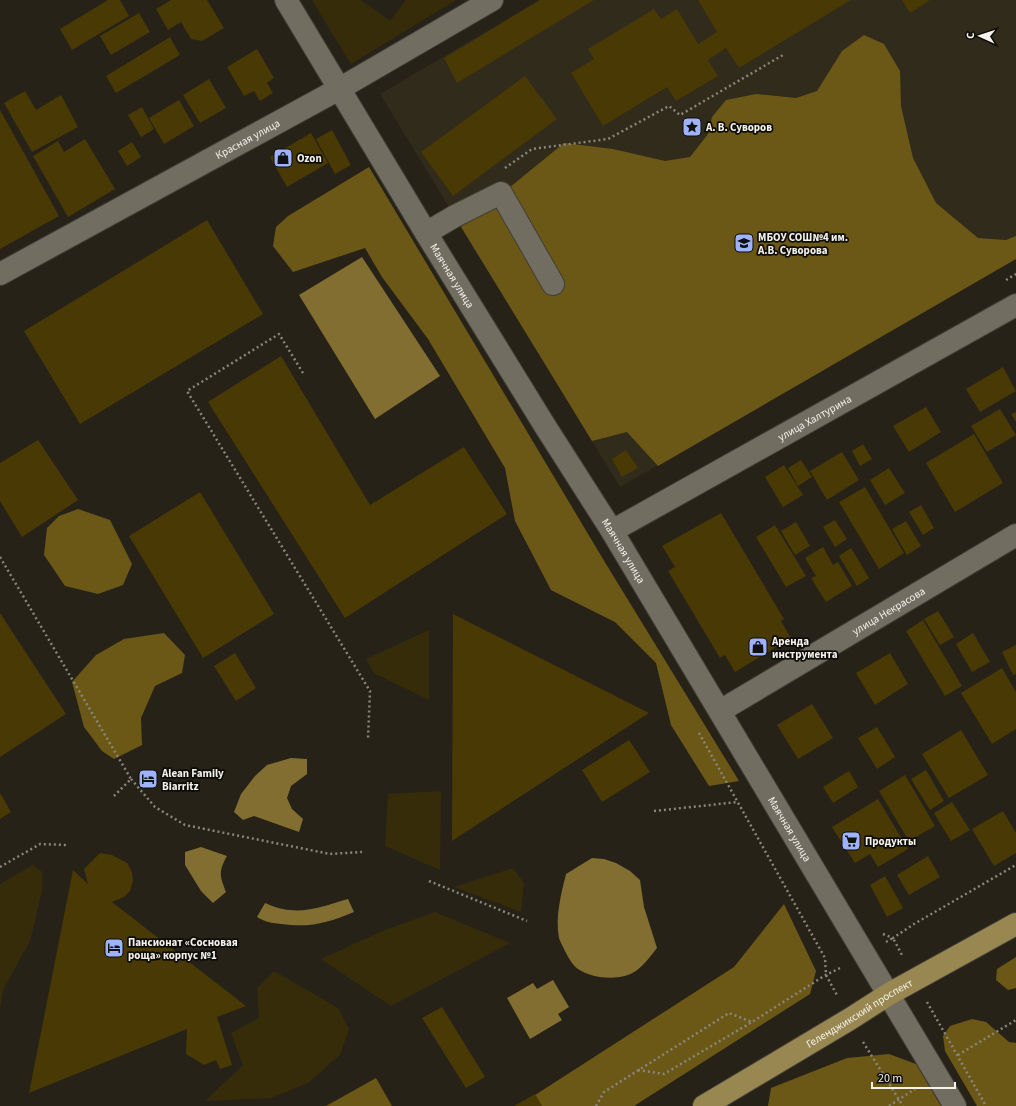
<svg xmlns="http://www.w3.org/2000/svg" width="1016" height="1106" font-family="'Source Sans 3',sans-serif">
<style>
.built{fill:#302b1b}
.green{fill:#372c0a}
.forest{fill:#6b5816}
.water{fill:#826e30}
.building{fill:#483905}
.lines{fill:none;stroke-linecap:round;stroke-linejoin:round}
.minor-casing{stroke:#413f37;stroke-width:24}
.major-casing{stroke:#413f37;stroke-width:24}
.path{stroke:#89867e;stroke-width:2.5;stroke-dasharray:2 3;stroke-linecap:butt}
.minor{stroke:#716d61;stroke-width:22}
.major{stroke:#988750;stroke-width:22}
.labels{text-anchor:middle;stroke-width:3.5;stroke-linejoin:round;paint-order:stroke}
.poi-label{font-size:11px;font-weight:bold;fill:#f4f2eb;stroke:#0d0c08;text-anchor:start}
.street-label{font-size:11px;fill:#f4f2eb;stroke:#0d0c08}
</style>
<rect width="100%" height="100%" fill="#262218"/>
<path class="built" d="M539,0H1016V259L620,487L380,94Z"/>
<g class="green">
<path d="M312,0H361L390,21L406,0H456L351,64Z"/>
<path d="M429,630V700L374,673L366,659Z"/>
<path d="M441,791L440,870L385,846L388,794Z"/>
<path d="M33,865L42,872V891L30,941L3,990L0,1009V884Z"/>
<path d="M513,868L524,883L521,912L454,887Z"/>
<path d="M435,912L510,943L391,1006L321,959L385,930Z"/>
<path d="M274,971L338,1008L349,1029L340,1055L308,1083L271,1098L205,1101L243,1065L231,1033L259,1018L257,988Z"/>
</g>
<g class="forest">
<path d="M864,35L884,44L900,71L901,106L913,158L936,203L978,238L1006,240L1016,236V259L658,466L627,432L592,441L461,227L564,143L613,149L665,161L690,157L708,134L712,117L726,100L756,94L796,98L817,91L842,51Z"/>
<path d="M369,167L606,564L739,781L709,786L671,725L656,663L615,622L551,590L515,521L505,468L428,339L382,277L365,248L293,272L273,246L276,227L288,216Z"/>
<path d="M78,509L110,520L132,564L123,585L98,594L65,586L44,555L47,528L59,516Z"/>
<path d="M164,633L185,655L182,673L155,686L141,718L142,745L114,759L102,751L84,727L72,682L96,655L124,639Z"/>
<path d="M784,904L816,971L810,994L634,1106H518L734,967Z"/>
<path d="M1016,957V988L1008,990L996,980L997,969Z"/>
<path d="M972,1019L986,1022L1009,1042L1016,1043V1106H977L945,1051L943,1036L950,1026Z"/>
<path d="M889,1054L916,1064L941,1106H768L771,1088L847,1058Z"/>
<path d="M376,1078L392,1106H326Z"/>
</g>
<g class="water">
<path d="M362,257L440,376L375,419L299,295Z"/>
<path d="M291,758L307,759V774L291,786L287,798L292,809L303,819L299,832L254,816L243,820L234,812L241,794L255,776L267,765Z"/>
<path d="M201,847L227,856C218,872 220,876 226,892L213,903L201,891L185,865V852Z"/>
<path d="M592,858L604,859L616,863L630,871L640,880L644,907L657,948C650,957 639,972 628,975C613,980 591,978 578,969C572,965 567,955 564,949C562,945 560,941 559,938C555,917 561,894 566,874Z"/>
<path d="M348,899L354,912C327,923 311,928 281,924C272,923 265,922 257,917L265,903C270,905 277,908 283,909C306,914 327,905 348,899Z"/>
<path d="M553,980L569,1007L558,1014L562,1020L530,1039L507,998L533,983L537,989Z"/>
</g>
<g class="building">
<path d="M108,0H120L129,16L72,50L60,29Z"/>
<path d="M171,0H207L224,28L202,41L191,39L181,22L168,30L156,9Z"/>
<path d="M540,0H594L457,83L444,58Z"/>
<path d="M698,0H851L739,68L726,48L708,60L718,76L676,101L667,87L603,126L571,73L594,59L588,49L654,9L661,19L677,9L698,44L717,32Z"/>
<path d="M902,0H930L910,13Z"/>
<path d="M139,13L150,32L111,55L100,36Z"/>
<path d="M170,37L180,55L116,93L106,76Z"/>
<path d="M257,49L274,78L267,83L273,93L260,101L254,91L244,96L227,67Z"/>
<path d="M525,76L557,119L453,196L421,152Z"/>
<path d="M209,79L226,108L200,123L183,95Z"/>
<path d="M25,91L36,110L61,95L78,127L32,152L4,103Z"/>
<path d="M179,100L194,126L164,144L149,118Z"/>
<path d="M142,107L154,129L141,137L128,115Z"/>
<path d="M0,110L59,216L0,249Z"/>
<path d="M332,130L351,165L335,174L316,139Z"/>
<path d="M311,133L328,163L287,187L270,157Z"/>
<path d="M85,139L115,189L68,217L33,156L58,141L64,152Z"/>
<path d="M132,142L141,157L127,166L118,151Z"/>
<path d="M207,220L263,314L80,424L24,331Z"/>
<path d="M281,356L370,505L464,447L507,514L345,618L208,402Z"/>
<path d="M1003,367L1016,391L980,412L966,389Z"/>
<path d="M926,407L941,432L909,452L893,426Z"/>
<path d="M1000,409L1016,435L987,452L971,426Z"/>
<path d="M1016,412V422L1011,414Z"/>
<path d="M974,434L1003,483L955,512L926,463Z"/>
<path d="M38,440L78,500L22,537L0,501V463Z"/>
<path d="M863,444L872,459L860,466L852,451Z"/>
<path d="M626,450L638,468L622,477L612,459Z"/>
<path d="M842,452L859,480L827,500L810,471Z"/>
<path d="M801,460L812,477L798,486L788,468Z"/>
<path d="M784,465L803,495L783,507L765,477Z"/>
<path d="M889,468L905,493L885,505L870,480Z"/>
<path d="M865,487L904,553L879,569L839,502Z"/>
<path d="M200,492L274,614L203,658L129,536Z"/>
<path d="M921,505L934,528L923,535L909,512Z"/>
<path d="M721,513L784,619L781,621L791,638L735,672L725,655L720,658L668,571L675,567L662,546Z"/>
<path d="M835,520L847,539L835,547L823,527Z"/>
<path d="M906,521L921,546L907,555L892,529Z"/>
<path d="M796,522L810,546L795,555L781,531Z"/>
<path d="M775,525L806,576L786,587L756,537Z"/>
<path d="M823,547L833,565L838,562L852,586L826,602L811,578L816,576L805,558Z"/>
<path d="M851,548L869,578L857,586L839,556Z"/>
<path d="M938,611L954,637L940,645L924,619Z"/>
<path d="M0,613L66,714L0,757Z"/>
<path d="M453,614L649,713L452,841Z"/>
<path d="M923,620L962,686L945,696L906,631Z"/>
<path d="M973,633L990,662L972,672L956,644Z"/>
<path d="M1016,645V674L1013,675L1002,652Z"/>
<path d="M235,653L256,688L236,701L214,666Z"/>
<path d="M890,653L908,684L875,705L856,673Z"/>
<path d="M1002,668L1016,692V729L992,744L961,693Z"/>
<path d="M812,704L833,738L798,759L777,725Z"/>
<path d="M877,727L895,757L877,769L858,738Z"/>
<path d="M961,730L988,775L949,798L922,754Z"/>
<path d="M629,740L650,772L602,802L582,770Z"/>
<path d="M926,770L944,801L930,810L911,779Z"/>
<path d="M849,771L858,787L833,803L823,787Z"/>
<path d="M905,775L935,826L909,841L879,791Z"/>
<path d="M0,793L11,812L0,819Z"/>
<path d="M878,799L908,849L878,867L870,854L855,863L832,827Z"/>
<path d="M952,802L970,830L951,841L934,813Z"/>
<path d="M1003,811L1016,833V853L994,866L972,829Z"/>
<path d="M100,853L112,855L127,863L132,872L133,881L130,891L124,897L112,902L246,1006L217,1017L232,1065L220,1069L216,1060L204,1065L186,1054L187,1029L29,1093L73,870L88,884L84,869Z"/>
<path d="M928,856L940,877L909,895L897,875Z"/>
<path d="M885,876L903,908L887,917L870,885Z"/>
<path d="M442,1007L485,1077L466,1088L422,1018Z"/>
<path d="M535,1094L542,1106H514Z"/>
</g>
<g class="lines">
<defs>
<g id="minor">
<path id="s1" d="M286,0L426,233L545,426L612,531L955,1106"/>
<path d="M426,233L455,216L501,193L553,284"/>
<path id="s2" d="M0,274L339,89L492,0"/>
<path id="s3" d="M612,531L1016,305"/>
<path id="s4" d="M720,711L1016,535"/>
</g>
<g id="major">
<path id="s5" d="M704,1106L850,1019L889,994L1016,924"/>
</g>
</defs>
<use href="#minor" class="minor-casing"/>
<use href="#major" class="major-casing"/>
<g class="path">
<path d="M505,168L532,149L608,139L669,106L680,115L783,55"/>
<path d="M1006,280L1016,274"/>
<path d="M303,373L279,334L187,391L370,691L368,739"/>
<path d="M0,557L131,779L114,796"/>
<path d="M699,733L825,958L826,975L838,997"/>
<path d="M131,779L155,807L185,825L330,854L362,852"/>
<path d="M654,811L738,802"/>
<path d="M0,867L40,844L66,845"/>
<path d="M429,881L527,921"/>
<path d="M883,934L893,938L914,924L1016,865"/>
<path d="M886,942L893,938L903,957"/>
<path d="M927,1002L986,1106"/>
<path d="M863,1042L903,1106"/>
<path d="M958,1055L1016,1020"/>
<path d="M638,1070L664,1074L752,1022"/>
<path d="M596,1106L604,1092L729,1013L752,1022L824,976L842,967"/>
<path d="M889,1106L915,1089"/>
</g>
<use href="#minor" class="minor"/>
<use href="#major" class="major"/>
</g>
<defs>
<symbol id="sight-square" viewBox="-11 -11 22 22"><rect x="-9" y="-9" width="18" height="18" rx="4" fill="#9fb3fd" stroke="#0d0c08"/><path d="M0-6L1.8-2.2L6-1.7L2.9 1.2L3.7 5.4L0 3.3L-3.7 5.4L-2.9 1.2L-6-1.7L-1.8-2.2Z" fill="#111"/></symbol>
<symbol id="shop-square" viewBox="-11 -11 22 22"><rect x="-9" y="-9" width="18" height="18" rx="4" fill="#9fb3fd" stroke="#0d0c08"/><path d="M-5-2.5h2.3a2.7 3.5 0 0 1 5.4 0H5L5.5 6h-11ZM-1.5-2.5h3a1.5 2.3 0 0 0-3 0Z" fill="#111"/></symbol>
<symbol id="school-square" viewBox="-11 -11 22 22"><rect x="-9" y="-9" width="18" height="18" rx="4" fill="#9fb3fd" stroke="#0d0c08"/><path d="M0-5L7-2L0 1L-7-2ZM-4 1L0 2.5L4 1V4Q0 6-4 4Z" fill="#111"/></symbol>
<symbol id="hotel-square" viewBox="-11 -11 22 22"><rect x="-9" y="-9" width="18" height="18" rx="4" fill="#9fb3fd" stroke="#0d0c08"/><path d="M-6-4.5h1.5V1H6V5H4.5V3h-9V5H-6ZM-4 0a1.8 1.8 0 1 1 3.6 0ZM.5 0V-2.5h3Q6-2.5 6 0Z" fill="#111"/></symbol>
<symbol id="supermarket-square" viewBox="-11 -11 22 22"><rect x="-9" y="-9" width="18" height="18" rx="4" fill="#9fb3fd" stroke="#0d0c08"/><path d="M-6-5.5h2.5l.6 2H6L4.5 2H-2.5L-4.4-4H-6ZM-1.5 3.2a1.3 1.3 0 1 0 .1 0ZM3 3.2a1.3 1.3 0 1 0 .1 0Z" fill="#111"/></symbol>
</defs>
<g fill-rule="evenodd">
<use href="#sight-square" x="681" y="116" width="22" height="22"/>
<use href="#shop-square" x="272" y="147" width="22" height="22"/>
<use href="#school-square" x="733" y="232" width="22" height="22"/>
<use href="#shop-square" x="747" y="636" width="22" height="22"/>
<use href="#hotel-square" x="137" y="768" width="22" height="22"/>
<use href="#supermarket-square" x="840" y="830" width="22" height="22"/>
<use href="#hotel-square" x="103" y="937" width="22" height="22"/>
</g>
<g class="labels">
<g class="poi-label">
<text x="706" y="131">А. В. Суворов</text>
<text x="297" y="162">Ozon</text>
<text x="758" y="241">МБОУ СОШ№4 им.<tspan x="758" dy="13">А.В. Суворова</tspan></text>
<text x="772" y="645">Аренда<tspan x="772" dy="13">инструмента</tspan></text>
<text x="162" y="777">Alean Family<tspan x="162" dy="13">Biarritz</tspan></text>
<text x="865" y="845">Продукты</text>
<text x="128" y="946">Пансионат «Сосновая<tspan x="128" dy="13">роща» корпус №1</tspan></text>
</g>
<g class="street-label">
<text dy="4" stroke="none"><textPath href="#s2" startOffset="282">Красная улица</textPath></text>
<text dy="4" stroke="none"><textPath href="#s1" startOffset="322">Маячная улица</textPath></text>
<text dy="4" stroke="none"><textPath href="#s3" startOffset="232">улица Халтурина</textPath></text>
<text dy="4" stroke="none"><textPath href="#s1" startOffset="646">Маячная улица</textPath></text>
<text dy="4" stroke="none"><textPath href="#s4" startOffset="196">улица Некрасова</textPath></text>
<text dy="4" stroke="none"><textPath href="#s1" startOffset="970">Маячная улица</textPath></text>
<text dy="4" stroke="none"><textPath href="#s5" startOffset="181">Геленджикский проспект</textPath></text>
</g>
</g>
<g transform="translate(980 36) rotate(273)" stroke="#0d0c08" stroke-width="3" paint-order="stroke">
<path d="M0-3L7 15L0 10L-7 15Z" fill="#f4f2eb"/>
<text y="-6" font-size="11" font-weight="bold" text-anchor="middle" fill="#f4f2eb">С</text>
</g>
<path d="M872 1082v6h83v-6" fill="none" stroke="#f4f2eb" stroke-width="2"/>
<text x="878" y="1082" font-size="12" fill="#f4f2eb" stroke="#0d0c08" stroke-width="3" paint-order="stroke">20 m</text>
</svg>
